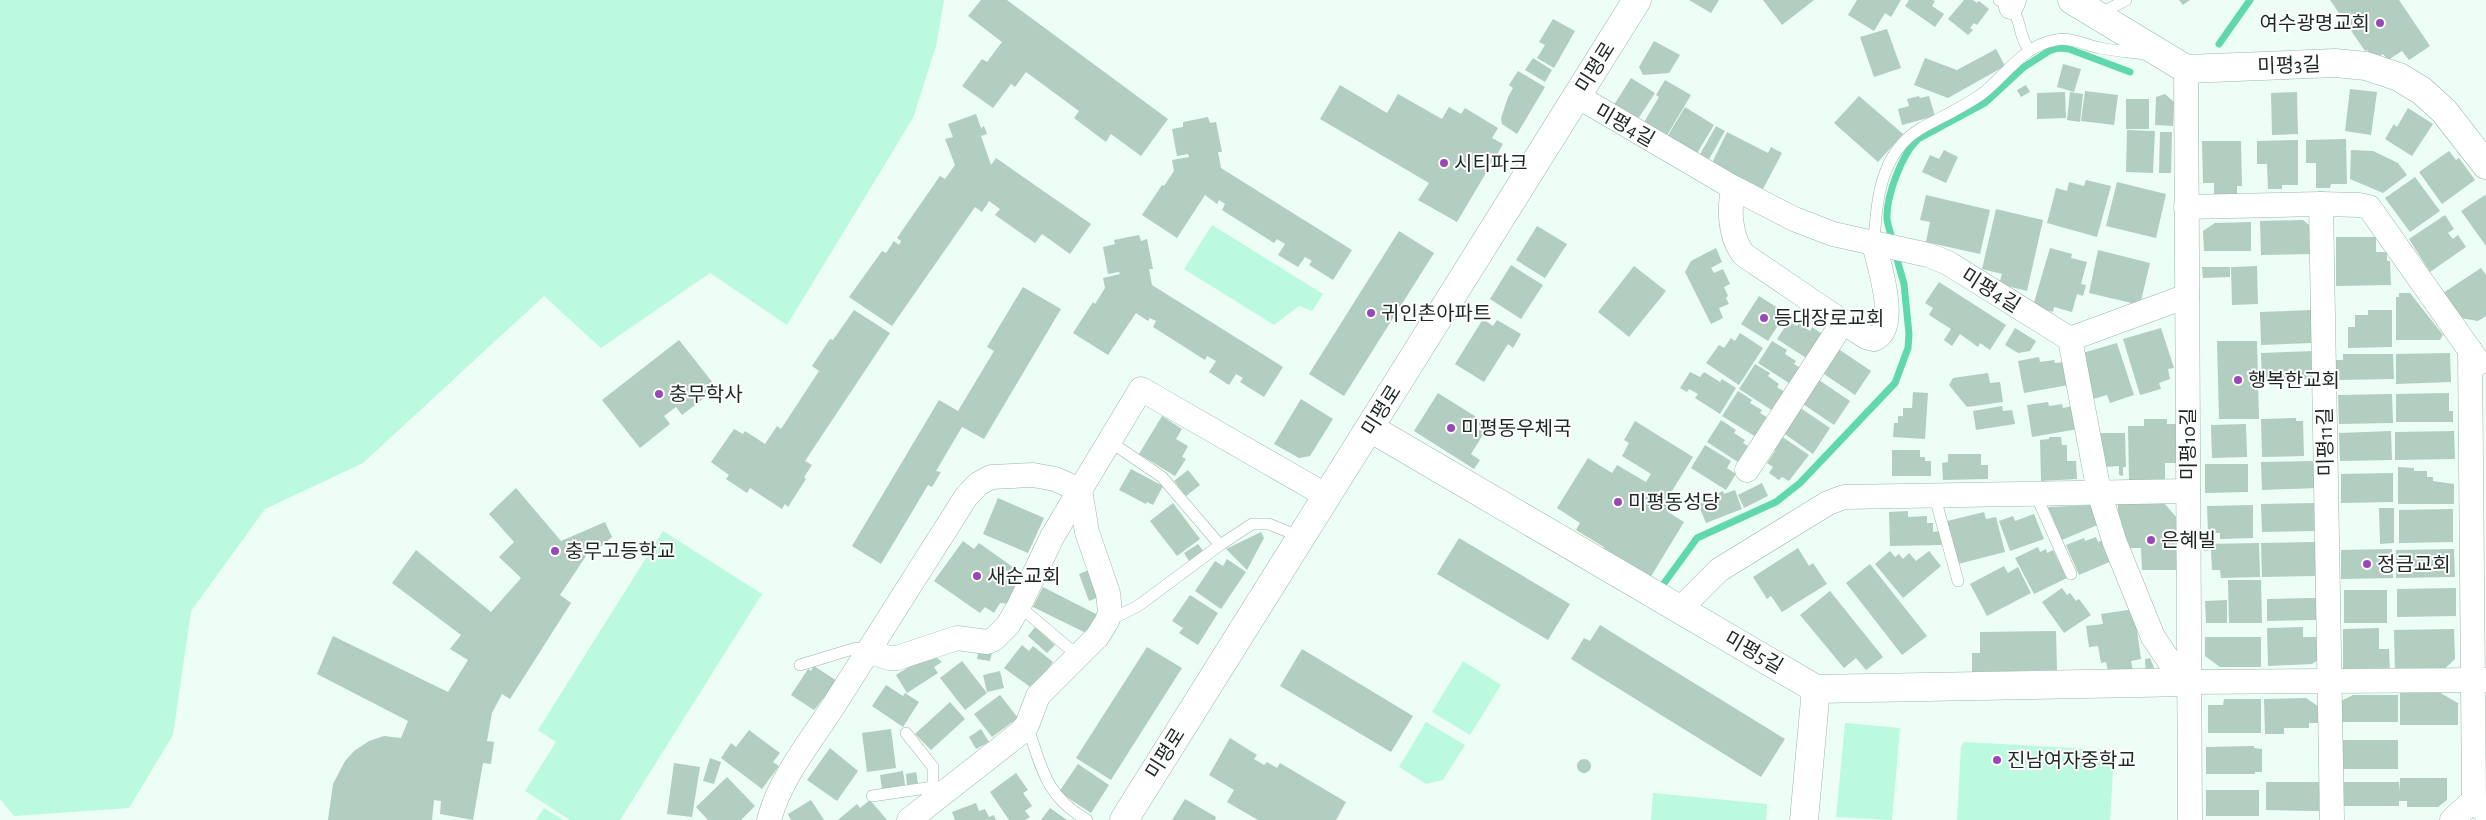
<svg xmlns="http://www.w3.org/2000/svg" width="2486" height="820" font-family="'Alegreya Sans','Noto Sans KR',sans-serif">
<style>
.green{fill:#bbfade}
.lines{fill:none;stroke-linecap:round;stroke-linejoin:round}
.stream{stroke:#61d8ab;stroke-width:7}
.building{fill:#b1cec0}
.lane-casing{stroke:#9ab7aa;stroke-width:12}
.street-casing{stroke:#9ab7aa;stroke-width:25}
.secondary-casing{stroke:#9ab7aa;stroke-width:29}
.lane{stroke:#fff;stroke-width:11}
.street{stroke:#fff;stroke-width:24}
.secondary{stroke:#fff;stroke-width:28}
.poi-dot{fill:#9948b7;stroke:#fff;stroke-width:2}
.labels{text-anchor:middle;stroke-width:4;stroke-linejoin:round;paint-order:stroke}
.poi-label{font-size:20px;fill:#1e2924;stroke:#fff;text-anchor:start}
.street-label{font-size:20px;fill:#1e2924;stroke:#fff}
</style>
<rect width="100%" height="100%" fill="#ecfef6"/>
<g class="green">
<path d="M0,0H944L936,46L913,118L787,325L710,273L601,348L544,296L363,463L265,509L191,611L173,735L129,808L14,816L0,799Z"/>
<path d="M1212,225L1323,294L1312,311L1299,306L1274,325L1184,269Z"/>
<path d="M663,531L762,594L620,820H570L525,791L556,742L538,730Z"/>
<path d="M1463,661L1501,685L1470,735L1432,712Z"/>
<path d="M1426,722L1465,745L1443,780L1426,784L1399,767Z"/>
<path d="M1845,723L1900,728L1892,820L1836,817Z"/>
<path d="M1964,742L2110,750L2114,756L2110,820H1957L1961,747Z"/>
<path d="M1653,793L1767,804L1766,820H1651Z"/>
<path d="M544,808L563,820H536Z"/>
</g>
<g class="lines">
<g class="stream">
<path d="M2219,44L2250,0"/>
<path d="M1893,242C1891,234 1888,227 1887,219C1886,196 1902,154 1918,139L1985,103L2024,67L2049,51L2058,48L2069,49L2130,72"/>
<path d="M1662,586L1697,538L1776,502L1800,483L1895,383L1908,348L1909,334L1904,284L1895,252"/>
</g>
</g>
<g class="building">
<path d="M981,0H1007L1168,119L1141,156L1111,134L1106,142L1074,118L1079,111L1026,72L1015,87L1011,84L993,108L962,86L982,59L987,62L1002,42L968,16Z"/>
<path d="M1689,0H1719L1711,13Z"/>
<path d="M1763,0H1814L1782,25Z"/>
<path d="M1857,0H1901L1891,17L1885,13L1874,31L1848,15Z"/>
<path d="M1909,0H1933L1935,1L1932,6L1944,14L1935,27L1905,6Z"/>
<path d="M1964,0H1973L1977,3L1979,1L1989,9L1977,25L1974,23L1970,28L1973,30L1968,35L1948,19Z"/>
<path d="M2179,0H2190L2183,5Z"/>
<path d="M2330,0H2399L2430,46L2409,60L2402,51L2388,60L2383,54L2374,60L2367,50L2365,51Z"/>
<path d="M1553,19L1575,31L1554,68L1537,58L1545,45L1539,42Z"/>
<path d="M1887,29L1901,68L1874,77L1860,37Z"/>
<path d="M1654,41L1680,55L1669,73L1643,75L1639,67Z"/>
<path d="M1996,49L2005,66L1948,98L1914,85L1925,58L1957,70Z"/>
<path d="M1533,58L1552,70L1545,82L1525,70Z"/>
<path d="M2063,64L2081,69L2074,92L2057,87Z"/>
<path d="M1518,71L1545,87L1517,134L1502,124L1501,118L1508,97L1513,88L1509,85Z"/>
<path d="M1631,78L1655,93L1636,122L1612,108Z"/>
<path d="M1665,80L1691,95L1666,137L1643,124L1659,97L1656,95Z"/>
<path d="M1340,85L1387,113L1398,94L1442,119L1449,107L1461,114L1465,108L1498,128L1492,138L1503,144L1457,222L1418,200L1429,183L1320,119Z"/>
<path d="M2026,85L2030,92L2021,97L2017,90Z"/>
<path d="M2350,89L2377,92L2371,135L2345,131Z"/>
<path d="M2085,91L2118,95L2114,125L2081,121Z"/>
<path d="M2065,92L2066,118L2037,119V93Z"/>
<path d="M2070,92L2083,94L2080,122L2067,120Z"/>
<path d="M2297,92L2298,134L2272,135L2271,93Z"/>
<path d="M2165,94L2174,102L2173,126L2155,125L2156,97Z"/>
<path d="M1859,96L1903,134L1878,162L1834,123Z"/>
<path d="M1919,96L1920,98L1929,96L1935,116L1902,125L1898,109L1909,106L1907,99Z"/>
<rect x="2126" y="99" width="23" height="30"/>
<path d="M1685,107L1714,125L1696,155L1667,137Z"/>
<path d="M2408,108L2433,124L2412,156L2385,139L2394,124L2397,127Z"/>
<path d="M976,114L981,128L984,126L987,134L981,136L991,165L996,158L1091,224L1070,254L1042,234L1035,243L995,215L1000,209L989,201L982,212L975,207L892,326L849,297L882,251L886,253L894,241L899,245L901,241L897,238L940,176L945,179L955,165L945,139L953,137L948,124Z"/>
<path d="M1208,117L1210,123L1216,122L1222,152H1218L1221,168L1352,250L1333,280L1309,265L1312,261L1305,257L1298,267L1278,255L1285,244L1277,239L1274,243L1222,210L1225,204L1219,200L1217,204L1205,195L1177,238L1142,215L1162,185L1164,186L1174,171L1172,160L1189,157L1188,154L1177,156L1172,129L1183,127V122Z"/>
<path d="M1716,126L1725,131L1708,161L1699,156Z"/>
<path d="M2127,130L2155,131L2153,173L2126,172Z"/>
<path d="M1727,132L1768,153L1771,147L1782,153L1763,189L1712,163Z"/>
<path d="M2160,132H2172L2171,173H2159Z"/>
<path d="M2346,139L2347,184H2331L2330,188H2316V163H2306V140Z"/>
<path d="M2298,140V185H2282V189H2268L2267,164H2257V141Z"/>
<path d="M2202,141H2241L2242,186H2237V194L2214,195V183H2203Z"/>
<path d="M1944,150L1958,157L1946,183L1922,172L1930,155L1939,159Z"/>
<path d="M2351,150L2373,151L2398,163L2407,175L2383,193L2350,179Z"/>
<path d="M2449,151L2456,160L2459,158L2475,180L2442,204L2419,172Z"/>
<path d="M2415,177L2440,211L2410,232L2385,198Z"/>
<path d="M2086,180L2111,186L2097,237L2047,223L2056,188L2067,191L2069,182L2084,186Z"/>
<path d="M2117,182L2166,194L2156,238L2106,226Z"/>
<path d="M1926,195L1990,210L1980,254L1926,242L1930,222L1920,220Z"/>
<path d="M2485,195L2486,196V246L2461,211Z"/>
<path d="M1996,209L2043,220L2027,291L1999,284L2002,274L1982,269Z"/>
<path d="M2445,215L2454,229L2448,233L2453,239L2458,235L2466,247L2430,272L2409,239Z"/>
<path d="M2303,220L2314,229V254L2261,255L2260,221Z"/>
<path d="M2251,222V251H2204L2203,231L2215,223Z"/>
<path d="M1537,226L1567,244L1545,278L1516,260Z"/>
<path d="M1399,231L1434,253L1344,396L1309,374Z"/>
<path d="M1139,235L1141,241L1147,239L1153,269H1149L1152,285L1283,367L1264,397L1240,382L1243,378L1236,374L1229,385L1209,372L1216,361L1207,356L1205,360L1153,327L1156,321L1150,318L1148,321L1136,313L1108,355L1073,333L1093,302L1095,304L1105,288L1103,278L1120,274L1119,272L1108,274L1103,247L1115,244L1114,240Z"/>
<path d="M2336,237H2376V252H2387V261H2390L2391,285L2336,286Z"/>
<path d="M1716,248L1722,262L1711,268L1714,273L1723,269L1730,284L1724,287L1728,296L1726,298L1729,304L1719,308L1723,318L1711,324L1685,272L1691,261Z"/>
<path d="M2050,248L2072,254L2071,258L2087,262L2081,284L2086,285L2083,296L2077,294L2072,312L2054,307L2053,312L2033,306Z"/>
<path d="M2098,250L2150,263L2140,305L2089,293Z"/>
<path d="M1511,265L1543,285L1521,319L1490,299Z"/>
<path d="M1634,266L1666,291L1629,337L1598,312Z"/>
<path d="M2257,266L2258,304L2232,305L2231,267Z"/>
<path d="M2202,267H2230V277L2203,278Z"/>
<path d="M2481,268L2486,275V316L2478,321L2460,318L2443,293Z"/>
<path d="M1939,282L2006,325L1990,350L1980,343L1978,347L1960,334L1952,346L1944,340L1951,329L1929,315L1933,308L1925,303Z"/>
<path d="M1023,287L1061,309L984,439L962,427L936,471L941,472L932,487L928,485L881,564L852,546L939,400L958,411L994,351L987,347Z"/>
<path d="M2399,293H2410L2443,335L2440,340H2396V297H2399Z"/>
<path d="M1759,296L1786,313L1768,341L1741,324Z"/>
<path d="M854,310L890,333L805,461L812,465L804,477L806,479L788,507L785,504L782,509L750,488L747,493L726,479L729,475L711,462L734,429L743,434L745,431L765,444L777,426L781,429L819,371L812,366L830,339L833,340Z"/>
<path d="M2311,310L2312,343L2261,345L2260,312Z"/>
<path d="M2368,310H2392V347L2348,348V327H2355V315H2368Z"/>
<path d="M1483,319L1493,326L1497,320L1521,334L1513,348L1508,344L1484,382L1455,364Z"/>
<path d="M1789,321L1797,326L1799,323L1810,331L1812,327L1827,337L1811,361L1777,339Z"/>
<path d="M2015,328L2036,341L2030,351L2018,353L2005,345Z"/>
<path d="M2161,328L2174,368L2168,369L2170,379L2159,383L2161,389L2140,395L2123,339Z"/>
<path d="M1740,333L1763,348L1739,385L1706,363L1719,345L1724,348L1731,338L1735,341Z"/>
<path d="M679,340L717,388L682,415L676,407L664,416L670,424L640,448L602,400Z"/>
<path d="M1772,341L1787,350L1785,354L1796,361L1794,364L1802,369L1792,385L1758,363Z"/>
<path d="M2217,341H2257L2259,419H2219Z"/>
<path d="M2117,343L2134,395L2110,403L2107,395L2093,399L2079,354Z"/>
<path d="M1837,348L1871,371L1855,395L1821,372Z"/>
<path d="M2315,351L2316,379L2262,380L2261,353Z"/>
<path d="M2450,353L2451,382L2396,384V354Z"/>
<path d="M2343,354H2393L2394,379L2336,380L2335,360H2343Z"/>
<path d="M2039,357L2040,362L2054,360L2055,363L2065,362L2069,385L2024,393L2018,361Z"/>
<path d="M1755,364L1770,373L1768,376L1779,384L1777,387L1785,392L1773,411L1739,389Z"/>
<path d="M1690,372L1700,377L1704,372L1720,382L1722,379L1736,388L1720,414L1695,398L1698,394L1689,389L1687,392L1680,388Z"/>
<path d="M1988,373L1990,383L2000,382L2003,402L1967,407L1949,385L1953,378Z"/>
<path d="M1816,378L1850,401L1834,425L1800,402Z"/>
<path d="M1738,391L1752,400L1750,403L1762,410L1760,413L1768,418L1756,437L1722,416Z"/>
<path d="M1913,392L1928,393L1925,439L1893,437L1894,423H1898V416H1903V408H1912Z"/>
<path d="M1438,393L1489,425L1471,454L1480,460L1474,469L1414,431Z"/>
<path d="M2449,393V411H2453V422H2396V394Z"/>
<path d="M2392,394L2393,423L2339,424L2338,395Z"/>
<path d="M1301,399L1333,419L1310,456L1299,458L1274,444Z"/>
<path d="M2048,402L2049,406L2062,404L2063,408L2073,406L2078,429L2032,437L2027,405Z"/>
<path d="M2002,406L2003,411L2012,410L2015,424L1976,430L1973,411Z"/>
<path d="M1799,407L1830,428L1813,454L1782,432Z"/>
<path d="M1162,416L1182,429L1176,439L1188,446L1182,457L1186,459L1175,476L1139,454Z"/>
<path d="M2296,418V421H2303L2304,456L2262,457L2261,419Z"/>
<path d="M2144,419H2167V424H2177V463H2165V482H2129L2128,426H2144Z"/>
<path d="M1721,420L1736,430L1734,433L1745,440L1743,443L1751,448L1741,464L1707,442Z"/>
<path d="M1635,421L1693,457L1672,491L1678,495L1668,512L1684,522L1647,583L1600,554L1604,547L1576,530L1580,523L1557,508L1588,458L1612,473L1617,465L1646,482L1651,474L1622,456L1629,443L1624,440Z"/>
<path d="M2246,424L2247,457L2212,458L2211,425Z"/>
<path d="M2391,431L2392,460L2340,461L2339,433Z"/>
<path d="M2454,431L2455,459L2395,460V432Z"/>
<path d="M2100,433H2125L2126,467H2123V476L2119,475V466L2105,467L2100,462Z"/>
<path d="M1781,436L1809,455L1789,481L1782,477L1779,480L1769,473L1773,467L1767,463L1775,451L1772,449Z"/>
<path d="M2049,437H2061L2062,445H2067V461H2076L2077,479L2041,481L2040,440L2049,439Z"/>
<path d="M1705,445L1731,461L1727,468L1736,474L1726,490L1691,468Z"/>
<path d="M1892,450H1920V457H1925V461H1931V476H1892Z"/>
<path d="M1948,454H1981V465H1988V479L1943,480L1942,463L1948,462Z"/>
<path d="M2316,461L2317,488L2262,490L2261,462Z"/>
<path d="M2205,464H2248V492L2205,493Z"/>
<path d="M2398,467L2414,468V471H2427V477H2433V481L2454,484V504H2398Z"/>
<path d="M1131,469L1163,486L1153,505L1147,502L1146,504L1119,490Z"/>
<path d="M1188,470L1200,485L1186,496L1174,481Z"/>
<path d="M2393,473V502L2341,503V474Z"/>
<path d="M1762,483L1768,496L1744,508L1738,495Z"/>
<path d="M516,488L561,541L605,522L612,537L592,554L590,550L560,595L571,603L510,699L502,694L492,713L487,741L494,742L491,764L483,763L473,820L440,814L441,801L434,800L432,820H328L333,784L345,761L354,751L369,741L384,736L401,738L408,721L317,674L333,636L448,692L468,660L450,649L461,635L392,583L416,550L491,612L521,578L499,557L514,542L489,514Z"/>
<path d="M1735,490L1742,509L1706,523L1696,499L1712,493L1714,495L1723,491L1724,494Z"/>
<path d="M998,498L1044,518L1028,553L983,534Z"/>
<path d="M1173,503L1200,539L1177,556L1150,521Z"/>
<path d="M2164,503L2177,518L2178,570H2142L2141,548H2124V532H2118V504Z"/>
<path d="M2316,503L2317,531L2262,532L2261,504Z"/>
<path d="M2094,505L2102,523L2062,540L2048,507Z"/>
<path d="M2253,505V538L2220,539V533H2208L2207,506Z"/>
<path d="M2379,508H2394V543L2380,544Z"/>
<path d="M2453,509V542L2399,543V510Z"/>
<path d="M1908,511V517L1927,516V523H1933V532L1939,531L1942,545L1890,546L1889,512Z"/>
<path d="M1984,512L1986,519L1996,517L2005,552L1958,564L1947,521Z"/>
<path d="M2034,514L2044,539L2010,551L1999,521L2013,516L2015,521Z"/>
<path d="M1261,532L1264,538L1247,570L1226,549Z"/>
<path d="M2096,537L2098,542L2105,539L2114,560L2079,575L2066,545L2084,538L2085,541Z"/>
<path d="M1459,538L1570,604L1548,640L1437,574Z"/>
<path d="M963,541L974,549L979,543L1017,570L1014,584L1018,592L1010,604L1000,603L994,613L985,607L980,613L934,581Z"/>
<path d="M2317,542L2318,576L2262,577L2261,543Z"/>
<path d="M2259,543L2260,577L2221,578L2220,570H2212L2211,550L2204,551V544Z"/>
<path d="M1198,544L1203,551L1189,561L1184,553Z"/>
<path d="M2038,547L2040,552L2046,549L2047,553L2053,550L2067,578L2034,594L2015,558Z"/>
<path d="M1798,548L1809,566L1813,563L1827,584L1782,612L1771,596L1767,599L1753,577Z"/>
<path d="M2392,549L2393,578L2341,579V550Z"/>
<path d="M2454,549L2455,577L2396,578V550Z"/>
<path d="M1890,551L1895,557L1899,554L1903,559L1909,553L1916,561L1929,551L1941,566L1903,598L1875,564Z"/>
<path d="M1227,559L1246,572L1221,609L1195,591L1215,561L1223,566Z"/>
<path d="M1870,564L1927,636L1902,655L1846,583Z"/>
<path d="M2004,566L2008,573L2018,567L2031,593L1987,616L1970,584Z"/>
<path d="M1091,569L1102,596L1089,601L1079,574Z"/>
<path d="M2228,580H2261L2262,623H2229Z"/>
<path d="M1043,587L1098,615L1088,634L1033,607Z"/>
<path d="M2062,588L2067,595L2070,593L2076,601L2079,599L2091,615L2064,633L2042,602Z"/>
<path d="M2456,588V616L2397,617V589Z"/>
<rect x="2344" y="590" width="43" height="33"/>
<path d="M1830,591L1883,657L1866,670L1856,658L1844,668L1800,615Z"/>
<path d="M1190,595L1218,613L1198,645L1179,633L1183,628L1172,621Z"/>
<path d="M2316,598V620L2267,621V599Z"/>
<path d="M2227,600V623H2206L2205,601Z"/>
<path d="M2134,609L2141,659L2131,661L2133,672H2108L2106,662L2101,663L2098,646L2089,647L2086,626L2103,624L2101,614Z"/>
<path d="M1600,625L1785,739L1761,777L1571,659L1584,638L1590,641Z"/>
<path d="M1035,627L1055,645L1047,653L1028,636Z"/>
<path d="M2303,627V637H2320L2321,658L2312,664L2268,666L2267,628Z"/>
<path d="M2379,628V649H2389L2390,672L2343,673V629Z"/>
<path d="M2454,629L2455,659L2439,674L2395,675L2394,630Z"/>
<path d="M2056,631L2057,670L1972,672V653H1980V632Z"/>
<path d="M2205,637H2261V667H2220L2205,656Z"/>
<path d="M1022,645L1029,651L1033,646L1053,662L1033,689L1004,668Z"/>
<path d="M1147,647L1182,668L1111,780L1076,758Z"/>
<path d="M1302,649L1413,716L1391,752L1280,686Z"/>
<path d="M979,650L992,652L990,661L977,659Z"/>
<path d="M931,653L942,662L934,667L938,673L907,693L896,675Z"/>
<path d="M2150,658L2157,675H2146L2145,659Z"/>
<path d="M962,661L987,693L965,710L940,678Z"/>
<path d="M814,666L837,681L814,710L791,695L808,669L811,671Z"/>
<path d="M1000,671L1004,688L987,692L983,675Z"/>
<path d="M886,685L903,696L905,693L919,702L903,727L872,706Z"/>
<path d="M2400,691H2437L2458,703V725H2400Z"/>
<path d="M1000,695L1018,718L992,737L974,714Z"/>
<path d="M2353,695H2398V722H2341V701Z"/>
<path d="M2306,698L2319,707V723H2309V728H2284V734H2265L2264,699Z"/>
<path d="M2224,699H2261V733H2208V705H2223Z"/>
<path d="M950,702L965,719L931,750L915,734Z"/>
<path d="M891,729L896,768L867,772L862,733Z"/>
<path d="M981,729L989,742L976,749L969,737Z"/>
<path d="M749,730L780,753L773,762L779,766L762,789L721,758L731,743L736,747Z"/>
<path d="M1230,738L1257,755L1254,759L1264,765L1267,762L1277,768L1280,763L1346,802L1336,820H1258L1227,802L1234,790L1209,775Z"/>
<rect x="2341" y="740" width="57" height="29"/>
<path d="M2254,746V748L2262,749V772H2255V774H2206V747Z"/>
<path d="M830,748L858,771L837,801L807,780Z"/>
<path d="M710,758L721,762L714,784L703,781Z"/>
<circle cx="1584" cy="766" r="7"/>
<path d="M674,763L700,767L692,817L667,814Z"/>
<path d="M1078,764L1109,785L1091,813L1059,792Z"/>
<path d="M903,771L905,785L882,789L880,775Z"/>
<path d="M916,772L918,783L907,785L906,774Z"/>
<path d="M1016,773L1028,790L1023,793L1032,806L1025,811L1030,817L1025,820H1009L990,792Z"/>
<path d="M727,777L755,806L741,820H708L696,807Z"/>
<path d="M2400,778H2447V800L2438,807H2407V801H2399V806H2343V782H2399L2400,792Z"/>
<path d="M2266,782H2319V811L2266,810Z"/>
<rect x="2206" y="790" width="53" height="26"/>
<path d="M1185,799L1216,817L1215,820H1172Z"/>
<path d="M811,800L824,820H791L788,814Z"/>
<path d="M870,800L887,820H838L857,804L860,808Z"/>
<path d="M976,803L979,811L985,809L989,817L994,815L996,820H955L952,812Z"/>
<path d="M1050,808L1067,820H1041Z"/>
</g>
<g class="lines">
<defs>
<g id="lane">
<path d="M1999,0C2026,15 2014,28 2029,50"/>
<path d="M2099,14L2126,0"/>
<path d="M1874,244C1876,202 1880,153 1920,129C1941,117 1964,107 1983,93C2007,74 2024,45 2056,40C2070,37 2086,45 2100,48C2115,51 2131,52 2146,54"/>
<path d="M1109,441L1162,477L1220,545"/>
<path d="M2035,493L2071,574"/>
<path d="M1934,494L1958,581"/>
<path d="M1019,606L1077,655"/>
<path d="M1108,621L1138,606L1220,545L1252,524H1269L1301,537"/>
<path d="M800,665L856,648L868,651"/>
<path d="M1027,725C1042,768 1045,796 1087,820"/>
<path d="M906,733L933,767V799"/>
<path d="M872,796L933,787"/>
</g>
<g id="street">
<path d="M2011,7L2014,0"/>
<path d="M2186,69L2190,820"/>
<path d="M1577,96L1734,188L1794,219L1833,234L1928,255L1948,263L2070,339L2099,492L2115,543L2153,637L2170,662L2189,682L2486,680"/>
<path d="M1734,188C1728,208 1730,238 1744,255L1843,322L1866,337L1874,339C1900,329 1879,264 1874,244"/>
<path d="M2321,204L2332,820"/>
<path d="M2186,207L2321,204L2359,205L2369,207L2479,363"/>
<path d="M2070,339L2187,296"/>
<path d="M2470,350L2474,800L2486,813"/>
<path d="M1747,470L1843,322"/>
<path d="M1680,609L1719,570L1828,503L1844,497L2188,491"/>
<path d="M769,820C780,778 811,741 834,705C878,636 922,566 966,497L978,484L991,477L1033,475L1055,479L1080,490L1052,537L1019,606L1008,625L994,639L987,642L957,638L897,658H889L868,651"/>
<path d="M909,820L1020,733L1027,725L1038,696L1097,637L1107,621L1110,612L1108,593L1087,532L1080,490L1141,389L1327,496"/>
<path d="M2452,820L2474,800"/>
</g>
<g id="secondary">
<path d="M2072,0L2186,69L2335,63L2366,66L2399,77L2422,91L2444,111L2486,165"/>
<path d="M1370,428L1816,689L2189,682"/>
<path d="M1124,820L1637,0"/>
<path d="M1804,820L1816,689"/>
</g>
</defs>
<use href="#lane" class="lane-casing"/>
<use href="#street" class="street-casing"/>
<use href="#secondary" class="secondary-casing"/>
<use href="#lane" class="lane"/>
<use href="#street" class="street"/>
<use href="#secondary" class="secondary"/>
</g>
<g class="poi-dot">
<circle cx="2380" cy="23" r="5"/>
<circle cx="1444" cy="163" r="5"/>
<circle cx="1371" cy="313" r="5"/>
<circle cx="1764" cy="318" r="5"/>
<circle cx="2238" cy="380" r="5"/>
<circle cx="659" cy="394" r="5"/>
<circle cx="1451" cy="428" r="5"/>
<circle cx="1618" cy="502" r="5"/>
<circle cx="2151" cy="540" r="5"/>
<circle cx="555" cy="551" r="5"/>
<circle cx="2367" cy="564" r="5"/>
<circle cx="977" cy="576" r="5"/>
<circle cx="1997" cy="760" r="5"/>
</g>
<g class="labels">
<g class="poi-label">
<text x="2370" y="30" text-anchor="end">여수광명교회</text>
<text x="1454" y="170">시티파크</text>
<text x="1381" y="320">귀인촌아파트</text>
<text x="1774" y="325">등대장로교회</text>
<text x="2248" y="387">행복한교회</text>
<text x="669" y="401">충무학사</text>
<text x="1461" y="435">미평동우체국</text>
<text x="1628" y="509">미평동성당</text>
<text x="2161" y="547">은혜빌</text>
<text x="565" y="558">충무고등학교</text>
<text x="2377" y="571">정금교회</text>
<text x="987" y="583">새순교회</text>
<text x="2007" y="767">진남여자중학교</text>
</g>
<g class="street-label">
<text transform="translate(2289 65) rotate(-2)" y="7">미평3길</text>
<text transform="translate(1595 67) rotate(-58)" y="7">미평로</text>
<text transform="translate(1625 125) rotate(30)" y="7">미평4길</text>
<text transform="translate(1991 290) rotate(32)" y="7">미평4길</text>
<text transform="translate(1381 410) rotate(-58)" y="7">미평로</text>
<text transform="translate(2325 442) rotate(-91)" y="7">미평11길</text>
<text transform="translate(2188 444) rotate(-90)" y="7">미평10길</text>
<text transform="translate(1754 652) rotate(30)" y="7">미평5길</text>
<text transform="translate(1165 753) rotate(-58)" y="7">미평로</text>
</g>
</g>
</svg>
